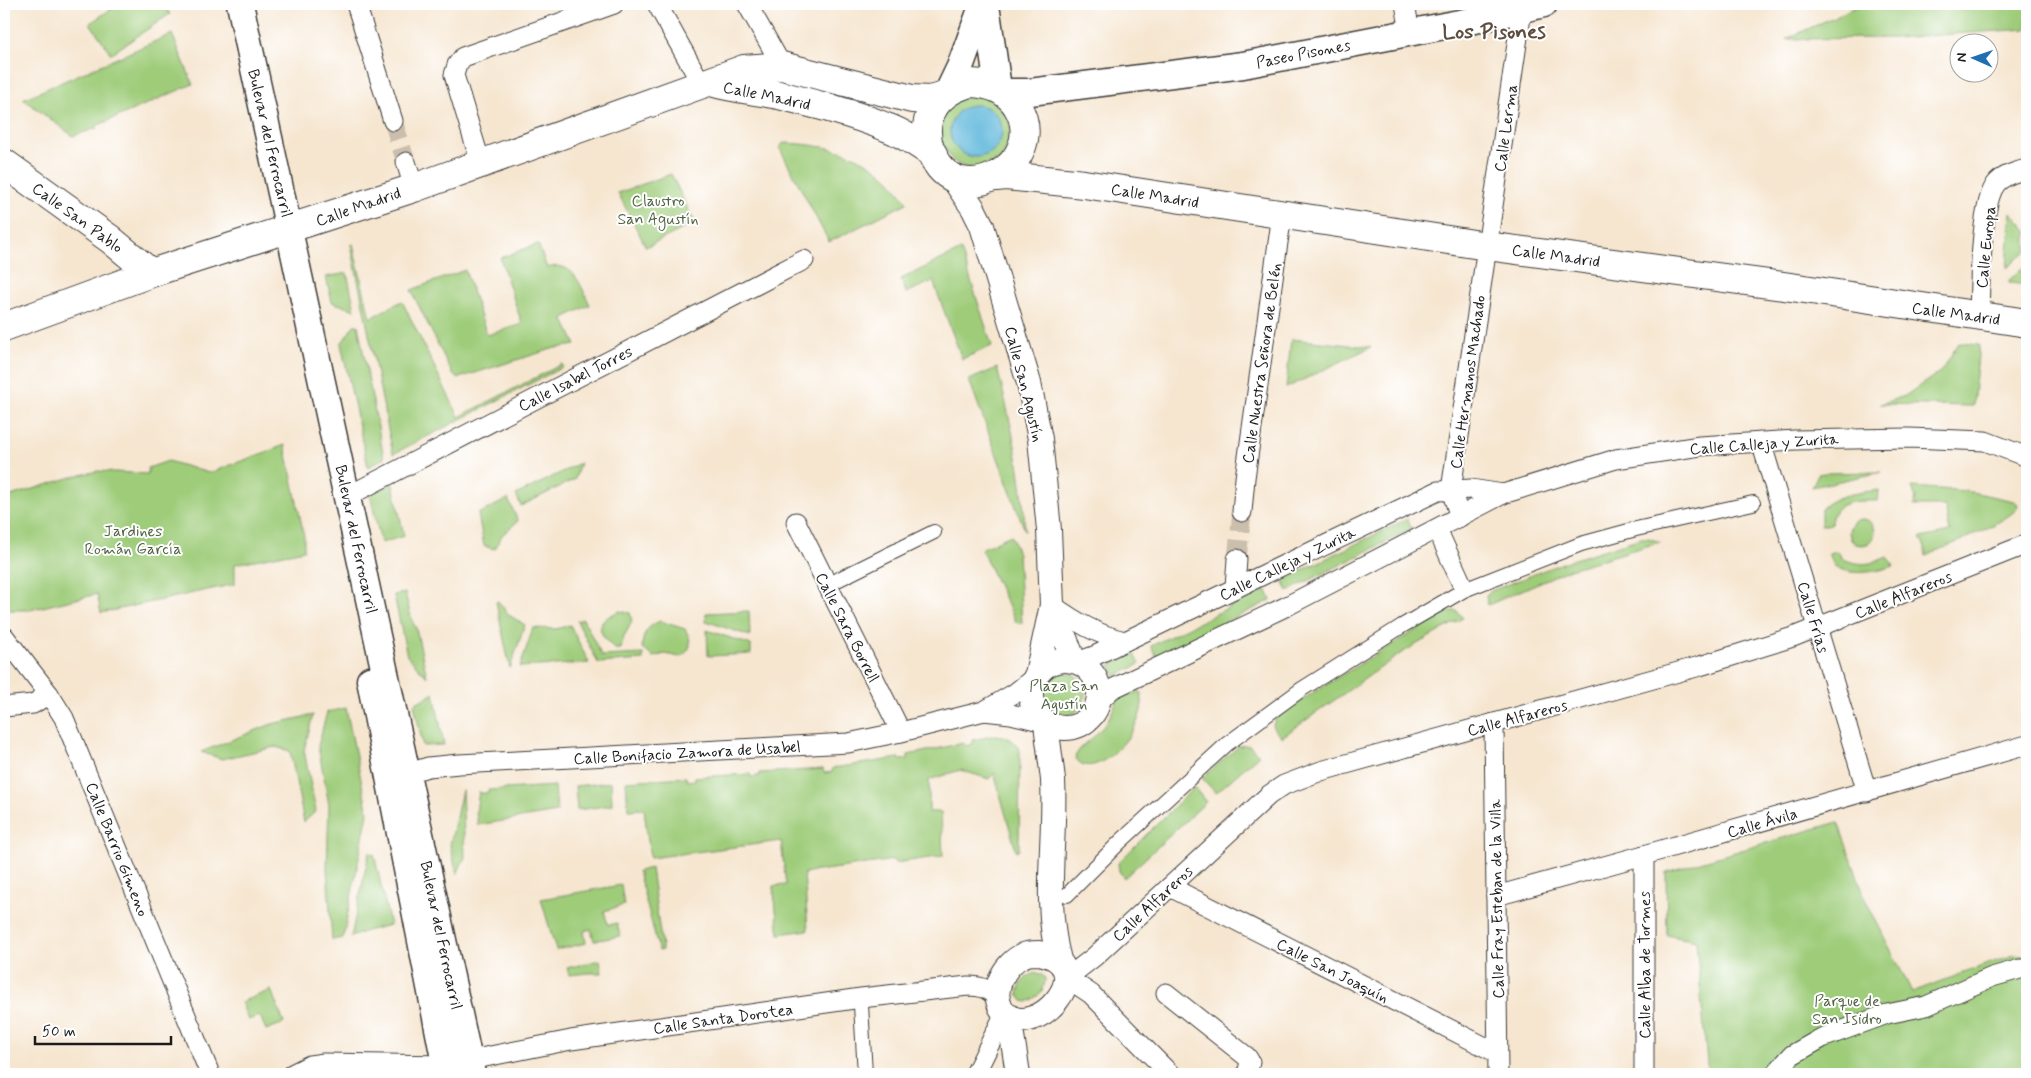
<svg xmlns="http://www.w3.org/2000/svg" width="2031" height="1078" font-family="Mynerve,sans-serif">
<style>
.green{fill:#9ecc79;stroke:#5d744a}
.water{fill:#5eb7db;stroke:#3d6a7c}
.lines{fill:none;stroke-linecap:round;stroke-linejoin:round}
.minor-tunnel{stroke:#cabeac;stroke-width:19;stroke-dasharray:19 9;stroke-linecap:butt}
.pedestrian-casing{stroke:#3d3a37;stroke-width:16}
.minor-casing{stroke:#3d3a37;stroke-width:21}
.tertiary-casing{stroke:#3d3a37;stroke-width:26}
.secondary-casing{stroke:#3d3a37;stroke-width:29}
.primary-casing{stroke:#3d3a37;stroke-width:30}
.pedestrian{stroke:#fff;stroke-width:14}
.minor{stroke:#fff;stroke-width:19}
.tertiary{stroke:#fff;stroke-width:24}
.secondary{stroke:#fff;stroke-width:26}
.primary{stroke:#fff;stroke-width:28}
.labels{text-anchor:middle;stroke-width:4;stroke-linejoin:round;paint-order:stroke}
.street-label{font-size:16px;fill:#1c1c1c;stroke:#fff}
.park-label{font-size:16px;fill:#506241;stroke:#fff}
.district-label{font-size:21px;font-weight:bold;fill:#5e4e3f;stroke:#fff}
</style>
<rect width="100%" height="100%" fill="#fff"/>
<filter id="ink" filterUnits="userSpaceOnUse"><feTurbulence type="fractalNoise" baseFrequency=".02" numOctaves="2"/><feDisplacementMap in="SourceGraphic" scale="10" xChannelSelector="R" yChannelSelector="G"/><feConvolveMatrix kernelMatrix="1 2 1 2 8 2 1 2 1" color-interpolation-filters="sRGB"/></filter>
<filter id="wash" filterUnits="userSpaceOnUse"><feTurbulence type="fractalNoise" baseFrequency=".0096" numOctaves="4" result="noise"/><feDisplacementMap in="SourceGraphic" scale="20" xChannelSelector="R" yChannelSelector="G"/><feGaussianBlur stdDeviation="1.12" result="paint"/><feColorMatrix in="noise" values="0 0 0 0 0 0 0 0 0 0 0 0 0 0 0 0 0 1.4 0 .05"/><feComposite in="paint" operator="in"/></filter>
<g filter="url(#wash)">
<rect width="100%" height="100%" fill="#f6e6d0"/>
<g class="green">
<path d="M119,4H163L170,14L111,54L90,23Z"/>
<path d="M1862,4H2027V29L1896,38L1786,39Z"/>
<path d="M172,34L193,84L96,126L97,128L73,136L23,99Z"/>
<path d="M967,95L990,97L1009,114L1012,139L1000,160L976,169L964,167L953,161L940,140L941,117L947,107Z"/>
<path d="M784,143C835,145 879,156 907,203L829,242L779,147Z"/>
<path d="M671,174L695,223L646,247L618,193Z"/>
<path d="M2011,212L2027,230V250L2007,268Z"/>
<path d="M353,244L370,318L402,301L459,417L562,364L563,367L393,454L351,245Z"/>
<path d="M538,244L547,268C573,259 581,286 590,305L563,318L576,345L555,348L459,378L453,375L411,290L465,270L487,335L522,324L500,258Z"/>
<path d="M961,250L992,346L962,359L933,281L906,293L901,279Z"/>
<path d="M2027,265V285L2009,283V280Z"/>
<path d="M347,273L355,310L332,302L326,277Z"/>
<path d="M354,325H358L384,458L368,467L341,344Z"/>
<path d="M1291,339L1371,347L1286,388Z"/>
<path d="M1959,343L1979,345L1973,406L1880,404L1905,396L1941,371Z"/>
<path d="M997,368C1011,422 1023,475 1025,531L969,380Z"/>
<path d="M285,445L304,536V550L235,564V584L101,613L97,594L30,610H5L4,608V498L72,477L98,471L148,474V468L168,461L209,473Z"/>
<path d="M580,463L575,479L521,506L516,495Z"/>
<path d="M1882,472L1812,487L1818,474L1824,473Z"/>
<path d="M393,484L404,536L381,543L370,494Z"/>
<path d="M1912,487L1967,491L2014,501L2017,503L2018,507C2009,522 1944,547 1926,556L1924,545L1920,538L1950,532L1945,506H1914L1916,498Z"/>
<path d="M1879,490L1878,501C1859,501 1832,499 1831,524L1821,526V509C1836,494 1858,493 1879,490Z"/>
<path d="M508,499L518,521L502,535L495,549L484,546L478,514Z"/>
<circle cx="1862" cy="532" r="13"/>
<path d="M1407,519L1412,529L1288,591L1282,580Z"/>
<path d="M1011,535L1018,554L1022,624L1016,622L981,549Z"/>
<path d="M1641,538H1648L1660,542L1570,569L1488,605L1486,596L1491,591L1565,562Z"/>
<path d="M1838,551L1842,559C1862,566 1869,565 1887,557L1894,566C1875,572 1852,577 1834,566L1829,553Z"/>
<path d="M1266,589L1271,600L1157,657L1151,646Z"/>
<path d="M405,593L412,621L416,628L427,677L407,656L394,595Z"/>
<path d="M498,601L509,615L525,625L510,668L496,602Z"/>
<path d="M620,611L630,613L632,622L624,636L621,649H615C596,632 594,621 620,611Z"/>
<path d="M749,611L750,636L706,621V613Z"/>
<path d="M1448,611H1457L1463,618L1403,652L1282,737L1275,731L1273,725L1276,718L1317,690Z"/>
<path d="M583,619L602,656L643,654V660L598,663L577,621Z"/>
<path d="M660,621L685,629C692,641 693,649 680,657L665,654L653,657L642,648C643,634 646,627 660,621Z"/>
<path d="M570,625L589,663L520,667L533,628L556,629Z"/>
<path d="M707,630L751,645V654L708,656Z"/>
<path d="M1134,653L1140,664L1115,676L1110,665Z"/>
<circle cx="1063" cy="694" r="22"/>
<path d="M1140,691C1154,723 1092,789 1075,757C1080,746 1088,743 1096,734C1106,725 1113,712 1117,700Z"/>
<path d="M434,693L444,745L423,746L414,704Z"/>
<path d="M346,708L368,813L343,938L332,940L327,868L329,805L318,746L327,712Z"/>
<path d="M313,715L304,750L316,811L304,822L290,751L275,747L222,759L201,752L272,724Z"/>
<path d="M996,735C1008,736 1015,740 1020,751L1019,850L1016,851L994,773L989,779L960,770L929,780V812H941L943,856L895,863L894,860L804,873L808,930L779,934L773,886L786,885L781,841L650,858L644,809L628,810L626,781L686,777L687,781L695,780V777L750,774L751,777L759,776V773L823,769L824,773L832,772L833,768L899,758L900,760L908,759V755L964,743L965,746L973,744V740Z"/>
<path d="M1244,745L1250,746L1259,755L1216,793L1202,778L1239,746Z"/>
<path d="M611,782L612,805L577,810L575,786Z"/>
<path d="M555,786L557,812L478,825L476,812L479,791L480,793H487L488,790Z"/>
<path d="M1194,787L1206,802L1124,878L1119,871L1118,863Z"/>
<path d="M462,790L465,857L457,874L450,845Z"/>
<path d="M1838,822L1867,903L1912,992L2013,955L2027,957V1074H1708L1696,941L1667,935L1666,872Z"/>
<path d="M369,853L374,854L390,925L366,931L351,937Z"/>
<path d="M651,868L662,947V950L659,951L638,871Z"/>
<path d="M621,885L624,905L604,911L608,925L617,923L620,936L594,941L591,929L584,931L586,943L556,950L541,899Z"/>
<path d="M600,960L602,973H589L569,975L567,968Z"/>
<path d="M1035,973L1041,974L1045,978C1045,991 1038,997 1027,1002L1023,1001L1018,994C1020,983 1025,976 1035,973Z"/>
<path d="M271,990L284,1023L266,1030L260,1016L248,1020L241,1002Z"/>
</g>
<circle class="water" cx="976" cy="131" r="26"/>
</g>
<g filter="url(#ink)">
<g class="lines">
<g class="minor-tunnel">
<path d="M393,121L406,162"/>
<path d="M1237,559L1242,512"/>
</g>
<defs>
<g id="pedestrian">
<path d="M827,585L934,532"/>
<path d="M1067,895L1121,841L1227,744L1302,689L1402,626L1464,590L1581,544L1636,529L1753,503"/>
<path d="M861,1005L865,1074"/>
</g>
<g id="minor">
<path d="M356,4L393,121"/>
<path d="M657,4L702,85"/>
<path d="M747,4L782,66"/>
<path d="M1405,4L1410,32"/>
<path d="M406,162L414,188"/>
<path d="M481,164L454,75L457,65L463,57L614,4"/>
<path d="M1979,316C1980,288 1980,204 1996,184C2002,176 2018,171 2027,169"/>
<path d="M1761,442L1867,792"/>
<path d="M348,496L804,260"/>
<path d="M1242,512L1245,478L1282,214"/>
<path d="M1460,517L1451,490L1522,10"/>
<path d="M796,522L901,732"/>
<path d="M1437,529L1461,582"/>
<path d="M1235,588L1237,559"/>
<path d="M1052,605C1075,621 1097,635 1125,641"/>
<path d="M4,636L49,694L64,718L210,1074"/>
<path d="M1077,662L1094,656L1438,491L1471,489L1503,494"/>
<path d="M1099,701L1112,689L1285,607L1503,494L1616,459L1700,446L1795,440L1909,438L1985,441L2027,457"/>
<path d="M4,707L33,704L49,694"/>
<path d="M984,711L1011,714L1044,722"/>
<path d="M1494,723L1498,1074"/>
<path d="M395,777L428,767L459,764L848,743L901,732L984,711L1015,693L1035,677"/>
<path d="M1644,855V1074"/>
<path d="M1170,887L1497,1053"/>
<path d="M1496,896L1644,855L2027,745"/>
<path d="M1166,993L1247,1057L1250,1062L1247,1074"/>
<path d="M292,1074L310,1065L324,1063L445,1065L571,1040L861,998L968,986C982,986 990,989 998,1000"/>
<path d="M975,1074L1005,1013"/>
<path d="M1170,1074L1091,994L1067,978L1094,957L1269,795L1284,785L1321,771L1700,666L1793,637L2027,544"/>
<path d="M1775,1074L1792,1055L1822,1038L1887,1014L1926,1006L1992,977L2020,969H2027"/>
</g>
<g id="tertiary">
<path d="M952,177L973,208L982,226L1029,383L1040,439L1049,530L1052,605L1037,674"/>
<path d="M1052,605L1074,661"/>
<circle cx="1065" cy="694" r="34"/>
<path d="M1046,723C1048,742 1051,761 1053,780C1056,840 1043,901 1059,960"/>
<path d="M1039,953C1105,966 1033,1045 1004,1012C988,994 1004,963 1024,955C1028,953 1034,953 1039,953Z"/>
<path d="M1009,1016L1018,1074"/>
</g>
<g id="secondary">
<path d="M240,4L472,1074"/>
<path d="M986,5L998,88"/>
<path d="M948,92L960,67L983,4"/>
<path d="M1004,92H1030L1243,65L1480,19L1544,4"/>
<path d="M370,680L447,1074"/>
</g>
<g id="primary">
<path d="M711,82C733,89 756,90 779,95C815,104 852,113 886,127C903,133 918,144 933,154"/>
<path d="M971,83C990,84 1006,89 1017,106C1052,164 956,217 931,152C918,117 938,91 971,83Z"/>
<path d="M4,163L110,239L151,273"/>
<path d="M996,177L1006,176L1084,184L1487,246L1798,288L2027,323"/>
<path d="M4,327L151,273L414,188L744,69L782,66L912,99L929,100L942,97"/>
</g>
</defs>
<use href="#pedestrian" class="pedestrian-casing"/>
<use href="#minor" class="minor-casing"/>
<use href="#tertiary" class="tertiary-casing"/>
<use href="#secondary" class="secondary-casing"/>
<use href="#primary" class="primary-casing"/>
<use href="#pedestrian" class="pedestrian"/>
<use href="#minor" class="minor"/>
<use href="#tertiary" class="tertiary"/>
<use href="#secondary" class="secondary"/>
<use href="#primary" class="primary"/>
</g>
</g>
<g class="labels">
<g class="street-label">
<text transform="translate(1303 53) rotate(-11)" y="6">Paseo Pisones</text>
<text transform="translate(767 95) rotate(12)" y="6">Calle Madrid</text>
<text transform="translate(1505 128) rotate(-82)" y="6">Calle Lerma</text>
<text transform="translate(271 143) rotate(77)" y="6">Bulevar del Ferrocarril</text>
<text transform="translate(1155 195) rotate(9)" y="6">Calle Madrid</text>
<text transform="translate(358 206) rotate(-19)" y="6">Calle Madrid</text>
<text transform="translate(78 217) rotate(36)" y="6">Calle San Pablo</text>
<text transform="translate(1985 247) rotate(-84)" y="6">Calle Europa</text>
<text transform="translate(1556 255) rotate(8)" y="6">Calle Madrid</text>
<text transform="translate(1956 313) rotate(8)" y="6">Calle Madrid</text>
<text transform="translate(1261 363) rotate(-82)" y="6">Calle Nuestra Señora de Belén</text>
<text transform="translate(575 378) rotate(-27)" y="6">Calle Isabel Torres</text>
<text transform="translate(1467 382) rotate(-82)" y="6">Calle Hermanos Machado</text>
<text transform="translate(1025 384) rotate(76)" y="6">Calle San Agustín</text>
<text transform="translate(1764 443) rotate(-4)" y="6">Calle Calleja y Zurita</text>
<text transform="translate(357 539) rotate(78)" y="6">Bulevar del Ferrocarril</text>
<text transform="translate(1287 563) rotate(-26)" y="6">Calle Calleja y Zurita</text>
<text transform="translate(1903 594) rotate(-22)" y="6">Calle Alfareros</text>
<text transform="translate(1814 617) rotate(73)" y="6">Calle Frías</text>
<text transform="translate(848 627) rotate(63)" y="6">Calle Sara Borrell</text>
<text transform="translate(1517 717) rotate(-15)" y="6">Calle Alfareros</text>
<text transform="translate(687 752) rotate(-3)" y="6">Calle Bonifacio Zamora de Usabel</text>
<text transform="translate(1762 822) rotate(-16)" y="6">Calle Ávila</text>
<text transform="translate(118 849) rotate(68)" y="6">Calle Barrio Gimeno</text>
<text transform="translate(1496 899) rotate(-91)" y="6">Calle Fray Esteban de la Villa</text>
<text transform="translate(1152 903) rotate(-43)" y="6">Calle Alfareros</text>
<text transform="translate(442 935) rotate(78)" y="6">Bulevar del Ferrocarril</text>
<text transform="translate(1644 965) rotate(-90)" y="6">Calle Alba de Tormes</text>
<text transform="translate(1333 970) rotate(27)" y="6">Calle San Joaquín</text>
<text transform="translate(723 1018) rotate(-8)" y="6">Calle Santa Dorotea</text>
</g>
<g class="park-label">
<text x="658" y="206">Claustro<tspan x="658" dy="18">San Agustín</tspan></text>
<text x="133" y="536">Jardines<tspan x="133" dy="18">Román García</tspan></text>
<text x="1064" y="691">Plaza San<tspan x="1064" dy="18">Agustín</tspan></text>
<text x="1847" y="1006">Parque de<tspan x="1847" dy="18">San Isidro</tspan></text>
</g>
<g class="district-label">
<text x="1494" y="38">Los Pisones</text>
</g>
</g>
<rect width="2031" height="1078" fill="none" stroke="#fff" stroke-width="20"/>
<g transform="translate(1974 58) rotate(272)"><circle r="24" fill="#ffffff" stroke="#a4a4a4"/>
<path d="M0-4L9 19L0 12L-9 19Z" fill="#1f6fb2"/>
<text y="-8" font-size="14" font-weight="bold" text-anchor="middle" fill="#1c1c1c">N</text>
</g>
<path d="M35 1036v8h136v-8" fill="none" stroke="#1c1c1c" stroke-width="2.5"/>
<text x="42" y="1036" font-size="15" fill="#1c1c1c" stroke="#ffffff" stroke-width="4" paint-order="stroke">50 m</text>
</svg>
